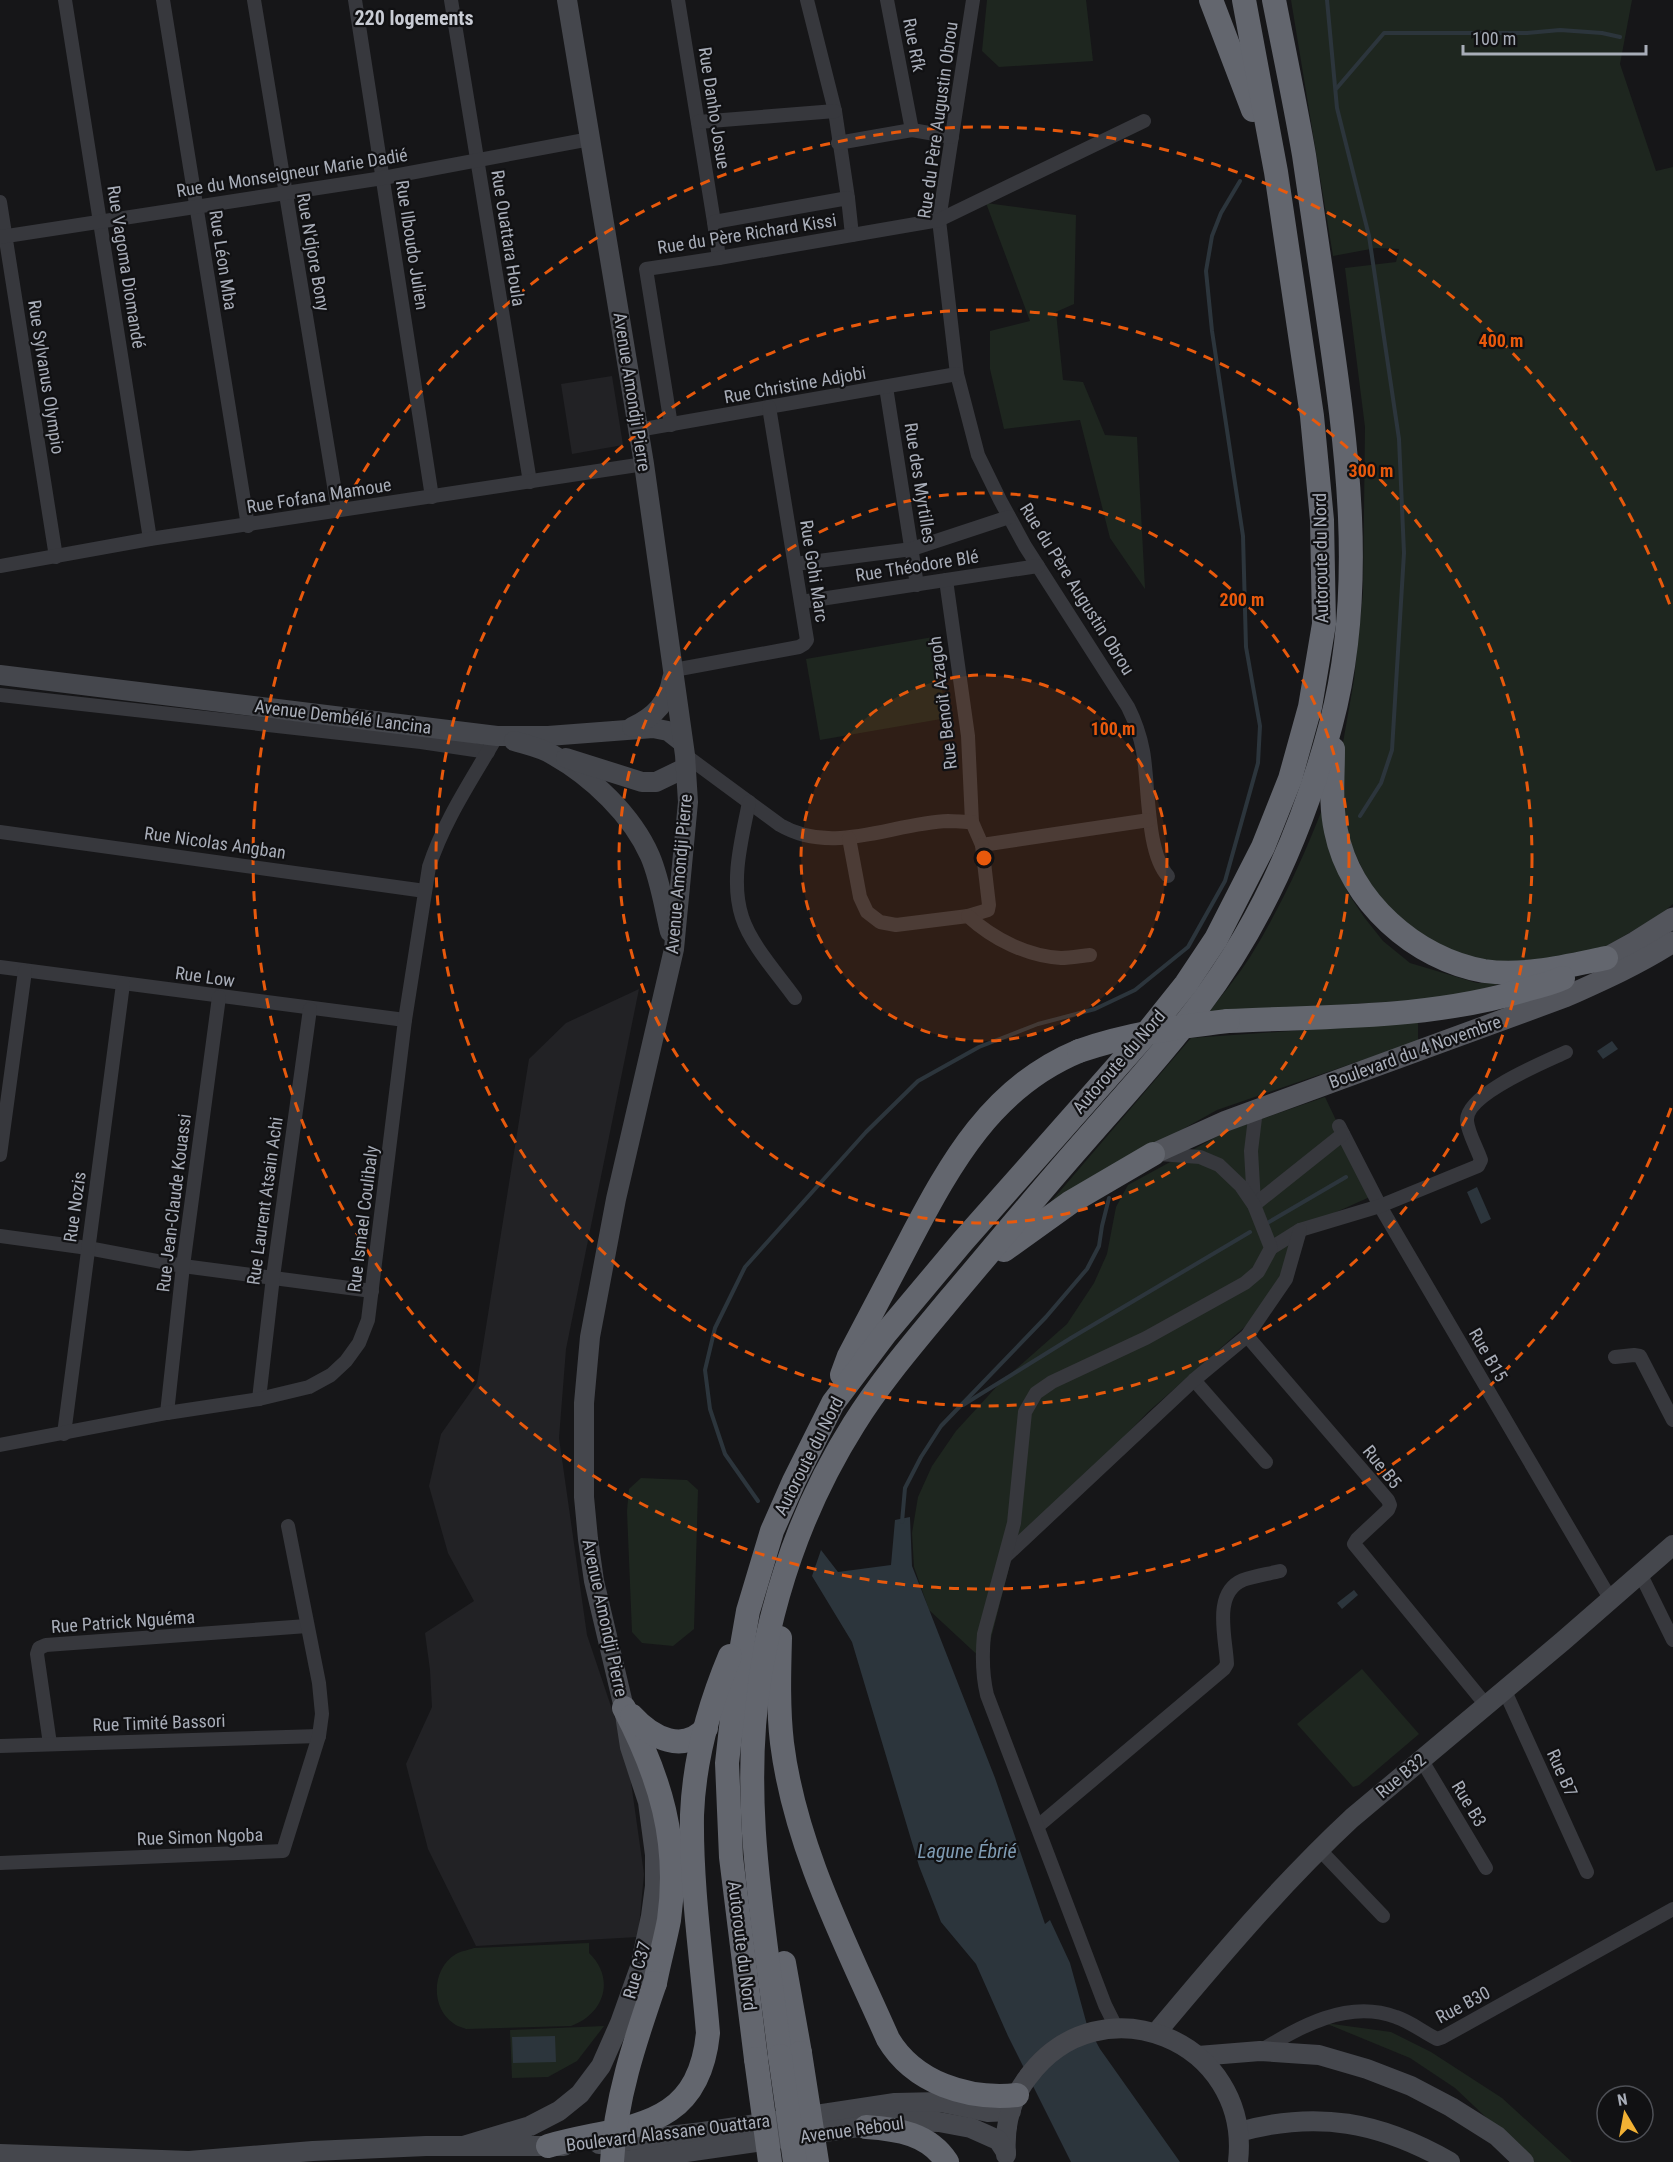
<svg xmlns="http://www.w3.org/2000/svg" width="1673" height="2162" font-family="'Roboto Condensed',sans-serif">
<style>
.built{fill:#222225}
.green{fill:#1e261f}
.water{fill:#2c353c}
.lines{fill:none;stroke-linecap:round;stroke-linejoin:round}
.stream{stroke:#2c353c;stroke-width:4}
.street{stroke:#37383d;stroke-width:14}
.secondary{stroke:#45474d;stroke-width:20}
.primary{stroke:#53555c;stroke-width:21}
.highway{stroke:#63666e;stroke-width:24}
.highway-bridge{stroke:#63666e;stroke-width:24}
.ring{fill:none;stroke:#e8590c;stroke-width:3;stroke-dasharray:10 8}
.labels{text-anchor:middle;stroke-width:4.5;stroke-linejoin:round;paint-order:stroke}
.street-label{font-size:18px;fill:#a8adb8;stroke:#111113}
.neighbourhood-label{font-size:20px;font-weight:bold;fill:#c9ccd4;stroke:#111113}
.water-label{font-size:20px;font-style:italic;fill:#7f9bb3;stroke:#111113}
.centre{fill:#e8590c;stroke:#111113;stroke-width:3}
.ring-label{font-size:18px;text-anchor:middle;font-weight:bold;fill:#e8590c;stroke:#111113;stroke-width:4.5;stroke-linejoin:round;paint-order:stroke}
</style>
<rect width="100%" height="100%" fill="#161618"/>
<g class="built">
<path d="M612,376L623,445L572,454L561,384Z"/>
<path d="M639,989L566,1349L559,1438L587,1635L627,1754L644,1874L638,1937L476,1946L428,1849L406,1764L432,1707L430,1670L425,1633L474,1601L448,1553L429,1486L441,1434L477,1383L529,1059L566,1023Z"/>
</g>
<g class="green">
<path d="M987,0H1086L1093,61L999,67L982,51Z"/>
<path d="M1291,0H1632L1620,64L1656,171L1673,167V904L1660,915L1605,947L1537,961L1479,962L1423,939L1376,898L1344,830L1341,754L1354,680L1363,593L1365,427L1345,268L1396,262L1399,249L1376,248L1333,256Z"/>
<path d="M986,203L1076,215L1074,304L1056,312L1063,380L1083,382L1105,435L1137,437L1145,589L1110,538L1080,420L1004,429L990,369V331L1030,321Z"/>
<path d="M933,637L947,718L820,740L806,659Z"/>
<path d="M1323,807L1336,866L1348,893L1364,917L1383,941L1410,963L1477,983H1502L1470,993L1417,1000L1208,1013C1222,995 1238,976 1250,957C1279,910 1303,859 1323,807Z"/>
<path d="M1418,1022V1041L1217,1110L1049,1204L1191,1038Z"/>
<path d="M1325,1097L1372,1196L1303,1227L1283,1274L1248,1324L1148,1412L1013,1552L985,1662L929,1610L914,1567L912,1533L918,1497L932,1466L956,1431L999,1384L1067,1324L1094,1283L1107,1254L1116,1207L1128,1185L1227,1131Z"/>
<path d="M641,1478L687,1480L698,1490L694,1629L673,1646L642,1643L632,1632L627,1511L629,1489Z"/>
<path d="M1362,1669L1419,1734L1359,1785L1353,1787L1297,1724Z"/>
<path d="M589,1943V1953C616,1979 604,2014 571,2026L466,2029C462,2027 456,2026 453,2023C430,2007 432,1968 456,1954C461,1951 469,1950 474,1948Z"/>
<path d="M1325,2023L1391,2032L1431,2052L1502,2098L1572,2162H1533L1455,2088L1410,2058Z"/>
<path d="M604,2026L577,2061L548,2077L512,2078L510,2030Z"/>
</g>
<g class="water">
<path d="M1612,1041L1618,1049L1603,1059L1597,1051Z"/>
<path d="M1477,1187L1491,1219L1481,1224L1467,1192Z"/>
<path d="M910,1517L912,1566L995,1778L1045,1924L1050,1920L1070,1963L1087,2025L1100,2049L1180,2162H1071L1008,2036L976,1964L941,1922L919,1866L852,1642L812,1576L821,1550L838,1572L891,1565L895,1520Z"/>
<path d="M1354,1590L1358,1595L1342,1609L1337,1603Z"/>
<path d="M555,2036L556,2062L513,2063L512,2037Z"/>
</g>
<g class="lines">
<g class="stream">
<path d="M1327,0L1337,108L1369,236L1399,439L1404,553L1392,750L1381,783L1360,816"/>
<path d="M1336,89L1384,33H1527L1560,30L1602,33L1620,37"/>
<path d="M1269,1222L1346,1177"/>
<path d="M963,1405L1071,1338L1250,1232"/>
<path d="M758,1501L725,1454L710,1409L705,1370L715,1328L745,1267L866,1132L918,1081L979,1047L1038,1024L1095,1009L1135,990L1188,947L1225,881L1258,763L1260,726L1246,647L1243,536L1212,331L1206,271L1212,236L1221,213L1240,181"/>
<path d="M902,1522L905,1488L921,1457L941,1426L1046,1317L1087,1269L1099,1246L1102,1226L1109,1198"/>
</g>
<g class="street">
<path d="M65,0L150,539"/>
<path d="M163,0L248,526"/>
<path d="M254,0L338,510"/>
<path d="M355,0L432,497"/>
<path d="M451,0L530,482"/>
<path d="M678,0L714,222"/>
<path d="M807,0L835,111L848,198"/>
<path d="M973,0L939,220L957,374L978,455L1000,500L1025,546L1128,707C1135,721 1140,735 1143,751C1149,783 1146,853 1168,876"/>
<path d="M698,122L835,111"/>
<path d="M912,130L952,137"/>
<path d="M838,143L912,130L887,0"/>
<path d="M0,202L56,557"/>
<path d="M0,237L383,178L590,139"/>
<path d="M719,258L714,222L848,198L852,235"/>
<path d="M886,387L917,585"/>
<path d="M671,425L646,269L719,258L939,220L1144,121"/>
<path d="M638,430L957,374"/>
<path d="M795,564L912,549L1009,517"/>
<path d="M0,566L150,539L644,464"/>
<path d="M946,580L968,736L972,822"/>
<path d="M801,602L1038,566"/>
<path d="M674,670L799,647L804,644L807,640L769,407"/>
<path d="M0,695L421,742L488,752"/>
<path d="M685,755L780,825C833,856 892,823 948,821C956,821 964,822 972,822L982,845L1149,820"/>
<path d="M749,802C742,839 730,880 742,917C751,945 778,974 795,998"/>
<path d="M0,832L425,891"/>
<path d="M849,838L860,897L867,912L880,922L896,925L968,916L988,910L989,905L982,845"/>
<path d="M968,916C993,939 1027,956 1061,958C1071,958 1080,956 1090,955"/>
<path d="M0,967L405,1020"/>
<path d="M1339,1126L1380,1206L1611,1600"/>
<path d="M0,1155L25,971"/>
<path d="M1254,1203L1251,1151L1256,1110"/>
<path d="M1254,1205L1343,1134"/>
<path d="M0,1236L88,1248L183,1266L372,1291"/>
<path d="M1271,1248L1300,1230L1380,1206L1478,1166L1481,1160C1477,1148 1468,1133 1467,1121C1465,1094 1545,1062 1566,1052"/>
<path d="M1247,1336L1388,1500L1390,1505L1388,1510L1357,1539L1354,1544L1486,1705"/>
<path d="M1615,1357L1634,1355L1640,1356L1673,1420"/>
<path d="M1194,1380L1266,1462"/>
<path d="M259,1399L273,1277L310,1009"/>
<path d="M167,1413L183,1266L219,997"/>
<path d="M64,1434L123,984"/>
<path d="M0,1445L167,1413L259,1399L309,1387L331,1375L346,1361L359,1343L368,1320L405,1020L429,867C444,820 473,778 497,736"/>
<path d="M1006,1556L1194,1380L1247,1336L1286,1279L1300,1230"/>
<path d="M1640,1573L1673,1640"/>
<path d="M1504,1689L1587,1872"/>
<path d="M50,1744L37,1654L39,1648L46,1645L307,1626"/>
<path d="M0,1746L319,1736"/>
<path d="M1421,1759L1486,1868"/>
<path d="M1038,1826L1224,1669L1227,1664C1226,1638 1212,1593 1243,1580C1254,1576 1268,1574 1280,1571"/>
<path d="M1319,1849L1383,1916"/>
<path d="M0,1863L283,1851L319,1736L322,1714L319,1683L288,1526"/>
<path d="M1117,2029L1105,2005L987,1695C982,1674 982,1655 984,1634L1014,1523L1025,1412L1036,1393L1052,1382L1146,1338L1245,1283L1258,1272L1271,1248L1254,1205L1241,1186L1219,1165L1200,1157L1159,1154"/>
<path d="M1260,2051C1300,2027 1347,1999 1396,2017C1411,2022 1423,2032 1437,2039L1443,2037L1673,1909"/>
</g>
<g class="secondary">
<path d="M0,675L497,736H548L653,728L668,731L682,742"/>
<path d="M632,727C654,717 668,703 672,679"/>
<path d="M514,741C527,745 542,748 553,755C592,777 632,815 650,856C660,879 664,907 670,932"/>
<path d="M566,758L642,782H656L685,768"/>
<path d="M1156,2033C1218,1959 1281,1884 1352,1818L1563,1641L1673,1545"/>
<path d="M1198,2056L1260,2051L1319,2055L1367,2069L1411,2086L1451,2107L1497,2136L1524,2162"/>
<path d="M1239,2132C1317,2110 1380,2122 1450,2162"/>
<path d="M599,2144L703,2132L895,2103L941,2102L988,2112L1011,2111"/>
<path d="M463,2146L530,2126L559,2111L580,2094L601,2066L620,2023L640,1967L651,1916L655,1886V1855L648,1802L630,1747L624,1708L594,1581L588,1539L584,1497V1403L590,1337L616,1199L674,949L688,802L685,755L644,464L567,0"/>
<path d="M0,2154L189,2161L313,2151L426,2146H564"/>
<path d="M1006,2155C1004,2127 1011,2099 1028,2077C1100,1979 1252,2040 1238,2162"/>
<path d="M618,2162L900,2121L939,2122L971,2128L998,2140L1006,2152"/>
</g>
<g class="primary">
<path d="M1606,958L1635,942L1673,918"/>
<path d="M1153,1154L1226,1121L1565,997C1603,980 1639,964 1673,942"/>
</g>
<g class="highway">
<path d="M1211,0L1253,110"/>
<path d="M1333,749C1333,777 1330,804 1336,831C1350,901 1415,959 1484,971C1524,977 1567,966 1606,958"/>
<path d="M1228,1021C1328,1016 1432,1019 1528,989C1540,986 1552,983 1563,978"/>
<path d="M1004,1250L1071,1202L1153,1154"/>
<path d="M842,1375L849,1356C869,1318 889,1280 909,1242C951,1162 992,1087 1079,1051"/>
<path d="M780,1638C779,1673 778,1708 782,1743C795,1847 846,1944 888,2039C914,2083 968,2100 1017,2095"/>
<path d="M624,1708C660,1777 680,1841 669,1920C665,1941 659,1962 655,1983"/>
<path d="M632,1716C652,1738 684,1754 706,1728"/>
<path d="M784,1963L800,2053"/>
<path d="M780,2056C765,1930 739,1802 760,1675C775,1587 806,1500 854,1424C882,1379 917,1339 950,1299C994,1247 1037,1195 1081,1145C1121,1099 1162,1055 1198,1007C1262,923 1304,826 1331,724C1367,588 1347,447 1327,311C1319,259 1312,207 1304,155C1295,103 1284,51 1274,0"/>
<path d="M756,2059L731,1857L727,1763L737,1674L748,1611L772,1531L794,1481L833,1403L885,1334L963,1241L1146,1034L1186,984L1216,939L1263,847L1290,779L1310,707L1324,624L1322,520L1312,416L1276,172L1244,0"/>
<path d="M866,2127C898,2129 929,2134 947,2162"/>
<path d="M548,2146C624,2124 698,2134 708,2033C702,1961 691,1888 692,1815C694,1761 709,1706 730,1656"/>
</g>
<g class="highway-bridge">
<path d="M1079,1051C1128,1034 1177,1027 1228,1021"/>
<path d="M800,2053L817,2162"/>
<path d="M780,2056L795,2162"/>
<path d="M756,2059L770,2162"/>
<path d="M612,2162C615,2100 635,2041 655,1983"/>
</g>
</g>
<circle cx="984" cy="858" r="183" fill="#e8590c" fill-opacity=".12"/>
<g class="ring">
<circle cx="984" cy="858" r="183"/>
<circle cx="984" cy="858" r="365"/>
<circle cx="984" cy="858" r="548"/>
<path d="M1671 1108A731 731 0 1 1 1671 608"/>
</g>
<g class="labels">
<g class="street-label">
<text transform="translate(914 45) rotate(79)" y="6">Rue Rfk</text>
<text transform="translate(714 108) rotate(81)" y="6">Rue Danho Josue</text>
<text transform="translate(938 120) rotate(-82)" y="6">Rue du Père Augustin Obrou</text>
<text transform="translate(292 173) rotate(-9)" y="6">Rue du Monseigneur Marie Dadié</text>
<text transform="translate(747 234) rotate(-9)" y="6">Rue du Père Richard Kissi</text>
<text transform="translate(508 238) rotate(81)" y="6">Rue Ouattara Houla</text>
<text transform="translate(412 245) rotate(81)" y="6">Rue Ilboudo Julien</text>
<text transform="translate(313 252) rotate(80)" y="6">Rue N'djore Bony</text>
<text transform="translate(223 260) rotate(81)" y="6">Rue Léon Mba</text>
<text transform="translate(126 267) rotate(81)" y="6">Rue Vagoma Diomandé</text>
<text transform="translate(46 377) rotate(81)" y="6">Rue Sylvanus Olympio</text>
<text transform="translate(795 385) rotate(-10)" y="6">Rue Christine Adjobi</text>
<text transform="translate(632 392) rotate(81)" y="6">Avenue Amondji Pierre</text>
<text transform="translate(920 483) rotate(81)" y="6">Rue des Myrtilles</text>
<text transform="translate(319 496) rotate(-9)" y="6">Rue Fofana Mamoue</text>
<text transform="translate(1321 558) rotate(-91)" y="6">Autoroute du Nord</text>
<text transform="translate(917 566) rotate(-9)" y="6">Rue Théodore Blé</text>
<text transform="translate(814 571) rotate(81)" y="6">Rue Gohi Marc</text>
<text transform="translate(1077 589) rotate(58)" y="6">Rue du Père Augustin Obrou</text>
<text transform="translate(943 703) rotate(-97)" y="6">Rue Benoit Azagoh</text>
<text transform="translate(343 717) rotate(7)" y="6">Avenue Dembélé Lancina</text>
<text transform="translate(215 843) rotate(8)" y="6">Rue Nicolas Angban</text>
<text transform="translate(679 874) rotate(-85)" y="6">Avenue Amondji Pierre</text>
<text transform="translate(205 977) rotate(8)" y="6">Rue Low</text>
<text transform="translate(1415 1052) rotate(-20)" y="6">Boulevard du 4 Novembre</text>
<text transform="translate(1119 1062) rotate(-49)" y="6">Autoroute du Nord</text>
<text transform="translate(265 1201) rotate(-82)" y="6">Rue Laurent Atsain Achi</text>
<text transform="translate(174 1203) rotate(-83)" y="6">Rue Jean-Claude Kouassi</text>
<text transform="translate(75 1207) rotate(-82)" y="6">Rue Nozis</text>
<text transform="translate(363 1219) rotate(-83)" y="6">Rue Ismael Coulibaly</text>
<text transform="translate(1488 1355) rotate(60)" y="6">Rue B15</text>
<text transform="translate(809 1456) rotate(-63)" y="6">Autoroute du Nord</text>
<text transform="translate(1382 1467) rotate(51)" y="6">Rue B5</text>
<text transform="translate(605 1618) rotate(78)" y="6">Avenue Amondji Pierre</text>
<text transform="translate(123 1622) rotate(-4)" y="6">Rue Patrick Nguéma</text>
<text transform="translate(159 1723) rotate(-2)" y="6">Rue Timité Bassori</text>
<text transform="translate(1562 1773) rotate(66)" y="6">Rue B7</text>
<text transform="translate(1401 1776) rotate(-40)" y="6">Rue B32</text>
<text transform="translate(1469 1804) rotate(59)" y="6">Rue B3</text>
<text transform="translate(200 1837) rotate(-2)" y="6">Rue Simon Ngoba</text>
<text transform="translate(742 1946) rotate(83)" y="6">Autoroute du Nord</text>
<text transform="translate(637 1970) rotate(-74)" y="6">Rue C37</text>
<text transform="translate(1463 2005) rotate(-28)" y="6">Rue B30</text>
<text transform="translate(852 2130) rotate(-8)" y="6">Avenue Reboul</text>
<text transform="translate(668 2133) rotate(-7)" y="6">Boulevard Alassane Ouattara</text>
</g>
<g class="neighbourhood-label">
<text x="414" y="25">220 logements</text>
</g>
<g class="water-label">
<text x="967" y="1858">Lagune Ébrié</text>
</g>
</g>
<circle cx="984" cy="858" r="9" class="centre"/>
<g class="ring-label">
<text x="1501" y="347">400 m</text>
<text x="1371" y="477">300 m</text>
<text x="1242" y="606">200 m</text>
<text x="1113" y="735">100 m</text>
</g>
<g transform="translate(1625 2114) rotate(350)"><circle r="28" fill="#111113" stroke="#4d4f55" stroke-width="1.5"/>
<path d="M0-4.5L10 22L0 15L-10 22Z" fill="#f2b134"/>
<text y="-9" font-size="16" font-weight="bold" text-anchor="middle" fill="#a8adb8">N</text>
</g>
<path d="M1463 45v9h183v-9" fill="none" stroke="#a8adb8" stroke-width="3"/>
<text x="1472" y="45" font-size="18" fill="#a8adb8" stroke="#111113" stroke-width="4.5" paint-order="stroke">100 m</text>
</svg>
